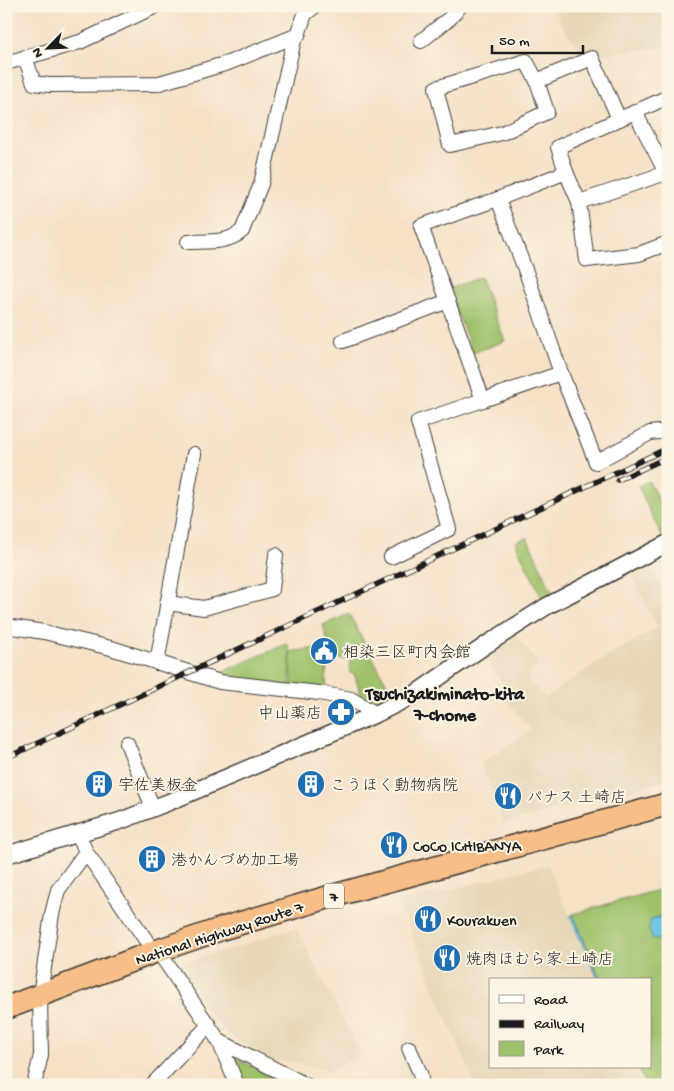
<svg xmlns="http://www.w3.org/2000/svg" width="674" height="1091" font-family="'Gochi Hand','Klee One',sans-serif">
<style>
.built{fill:#e6d5b7}
.green{fill:#9ec16b;stroke:#5d6e44}
.water{fill:#67c3e5;stroke:#427080}
.lines{fill:none;stroke-linecap:round;stroke-linejoin:round}
.minor-casing{stroke:#3d3a36;stroke-width:16}
.tertiary-casing{stroke:#3d3a36;stroke-width:19}
.trunk-casing{stroke:#3d3a36;stroke-width:25}
.minor{stroke:#fff;stroke-width:14}
.tertiary{stroke:#fff;stroke-width:16}
.trunk{stroke:#f7be88;stroke-width:22}
.rail-casing{stroke:#1c1c1c;stroke-width:5.5}
.rail{stroke:#fcf5e5;stroke-width:4;stroke-dasharray:11;stroke-linecap:butt}
.labels{text-anchor:middle;stroke-width:4;stroke-linejoin:round;paint-order:stroke}
.shield{fill:#fcf5e5;stroke:#5f5d58;stroke-width:1}
.shield-label{font-size:15px;font-weight:bold;fill:#1c1c1c}
.poi-label{font-size:16px;fill:#1c1c1c;stroke:#fcf5e5;text-anchor:start}
.street-label{font-size:16px;fill:#1c1c1c;stroke:#fcf5e5}
.neighbourhood-label{font-size:18px;font-weight:bold;fill:#1c1c1c;stroke:#fcf5e5}
</style>
<rect width="100%" height="100%" fill="#fcf5e5"/>
<filter id="ink" filterUnits="userSpaceOnUse"><feTurbulence type="fractalNoise" baseFrequency=".02" numOctaves="2"/><feDisplacementMap in="SourceGraphic" scale="10" xChannelSelector="R" yChannelSelector="G"/><feConvolveMatrix kernelMatrix="1 2 1 2 8 2 1 2 1" color-interpolation-filters="sRGB"/></filter>
<filter id="wash" filterUnits="userSpaceOnUse"><feTurbulence type="fractalNoise" baseFrequency=".0096" numOctaves="4" result="noise"/><feDisplacementMap in="SourceGraphic" scale="20" xChannelSelector="R" yChannelSelector="G"/><feGaussianBlur stdDeviation="1.12" result="paint"/><feColorMatrix in="noise" values="0 0 0 0 0 0 0 0 0 0 0 0 0 0 0 0 0 1.4 0 .05"/><feComposite in="paint" operator="in"/></filter>
<g filter="url(#wash)">
<rect width="100%" height="100%" fill="#f6e1c7"/>
<g class="built">
<path d="M553,6H668V47L585,56L565,31Z"/>
<path d="M647,559L668,602V780L504,824L489,783L480,763L531,730L501,695L507,688L482,655L514,633L538,663L526,679L546,698L580,673L658,627L628,569Z"/>
<path d="M548,865L596,980H490V1067H633L641,1085H475L398,902Z"/>
<path d="M296,928L361,1055L331,1071L288,1061L272,1062L227,1033L208,1011L178,969V965Z"/>
</g>
<g class="green">
<path d="M480,277L505,341L473,353L448,289Z"/>
<path d="M649,481L668,520V535L662,537L638,486Z"/>
<path d="M527,537L552,592L542,598L515,542Z"/>
<path d="M349,614L394,697L379,704L362,697L354,674L350,673V660L332,658L331,654L323,625Z"/>
<path d="M286,644L289,646L291,686L213,676Z"/>
<path d="M316,648L319,662H327L326,690L293,687L290,652Z"/>
<path d="M668,887V1085H645L638,1067H650V980H601L573,914Z"/>
<path d="M229,1054L274,1079L261,1085H242Z"/>
</g>
<g class="water">
<path d="M573,915L600,980H598L570,916Z"/>
<path d="M668,915V942L652,938L649,929L651,919Z"/>
</g>
</g>
<g filter="url(#ink)">
<g class="lines">
<defs>
<g id="minor">
<path d="M421,41L450,18L460,6"/>
<path d="M25,57L34,83L49,85L156,84L228,63L298,35L305,14L315,6"/>
<path d="M6,63L80,42L156,6"/>
<path d="M537,81L526,61L436,88L450,145L502,133L547,112L537,81L592,58L619,119"/>
<path d="M635,112L666,173"/>
<path d="M566,172L579,202"/>
<path d="M668,177L666,173L579,202L587,260L639,254L668,243"/>
<path d="M498,199L526,272L561,373L483,400L421,226Z"/>
<path d="M498,199L566,172L558,147L668,97"/>
<path d="M188,242C207,241 227,244 242,231L261,184L295,36"/>
<path d="M343,341L448,301"/>
<path d="M561,373L596,462L650,433L668,431"/>
<path d="M391,557L449,529L418,422L483,400"/>
<path d="M167,603L204,608L272,589L276,555"/>
<path d="M6,626L44,632L111,648L220,682L319,693L351,699L376,714"/>
<path d="M157,663L194,454"/>
<path d="M127,743L153,808"/>
<path d="M78,833L86,852L154,952"/>
<path d="M158,951L219,1041L237,1085"/>
<path d="M219,1041L306,1085"/>
<path d="M409,1048L420,1073L422,1085"/>
<path d="M34,1085L41,1055L40,995L52,914L58,890L86,852"/>
<path d="M152,1085L209,1025"/>
</g>
<path id="tertiary" d="M6,855L120,821L169,802L376,714L412,696L486,645L547,606L668,543"/>
<path id="trunk" d="M6,1008L154,952L224,928L329,897L668,804"/>
</defs>
<use href="#minor" class="minor-casing"/>
<use href="#tertiary" class="tertiary-casing"/>
<use href="#trunk" class="trunk-casing"/>
<use href="#minor" class="minor"/>
<use href="#tertiary" class="tertiary"/>
<use href="#trunk" class="trunk"/>
<defs>
<g id="rail">
<path d="M618,480L668,457"/>
<path d="M6,758L668,448"/>
</g>
</defs>
<use href="#rail" class="rail-casing"/>
<use href="#rail" class="rail"/>
</g>
</g>
<defs>
<symbol id="civic-disc" viewBox="-11 -11 22 22"><circle r="9.5" fill="#1f6fb2" stroke="#fcf5e5"/><path d="M-.6-6.5H3V-4.5H.6V-3L4-1V1h2V6H-6V1h2V-1L-.6-3ZM-1.2 2.5V6h2.4V2.5Z" fill="#fff"/></symbol>
<symbol id="pharmacy-disc" viewBox="-11 -11 22 22"><circle r="9.5" fill="#1f6fb2" stroke="#fcf5e5"/><path d="M-2-6h4v4h4v4h-4v4h-4v-4h-4v-4h4Z" fill="#fff"/></symbol>
<symbol id="building-disc" viewBox="-11 -11 22 22"><circle r="9.5" fill="#1f6fb2" stroke="#fcf5e5"/><path d="M-4-6H4V6H1V3H-1V6H-4ZM-2.5-4.3h1.7v1.8h-1.7ZM.8-4.3h1.7v1.8H.8ZM-2.5-1h1.7V.8h-1.7ZM.8-1h1.7V.8H.8Z" fill="#fff"/></symbol>
<symbol id="restaurant-disc" viewBox="-11 -11 22 22"><circle r="9.5" fill="#1f6fb2" stroke="#fcf5e5"/><path d="M-5-6h1v4h1v-4h1v4h1v-4h1v5L-1.5 .5V6h-2V.5L-5-1ZM5-6V6H3V1.5H1.5Q1.5-4 5-6Z" fill="#fff"/></symbol>
</defs>
<g fill-rule="evenodd">
<use href="#civic-disc" x="308" y="635" width="32" height="32"/>
<use href="#pharmacy-disc" x="325" y="696" width="32" height="32"/>
<use href="#building-disc" x="83" y="768" width="32" height="32"/>
<use href="#building-disc" x="295" y="768" width="32" height="32"/>
<use href="#restaurant-disc" x="492" y="780" width="32" height="32"/>
<use href="#restaurant-disc" x="378" y="829" width="32" height="32"/>
<use href="#building-disc" x="136" y="843" width="32" height="32"/>
<use href="#restaurant-disc" x="412" y="903" width="32" height="32"/>
<use href="#restaurant-disc" x="431" y="942" width="32" height="32"/>
</g>
<g class="labels">
<rect class="shield" x="324" y="883.5" width="20" height="25" rx="4"/>
<g class="shield-label">
<text x="334" y="901">7</text>
</g>
<g class="poi-label">
<text x="343" y="657">相染三区町内会館</text>
<text x="322" y="718" text-anchor="end">中山薬店</text>
<text x="118" y="790">宇佐美板金</text>
<text x="330" y="790">こうほく動物病院</text>
<text x="527" y="802">パナス 土崎店</text>
<text x="413" y="851">CoCo ICHIBANYA</text>
<text x="171" y="865">港かんづめ加工場</text>
<text x="447" y="925">Kourakuen</text>
<text x="466" y="964">焼肉ほむら家 土崎店</text>
</g>
<g class="street-label">
<text transform="translate(219 932) rotate(-18)" y="6">National Highway Route 7</text>
</g>
<g class="neighbourhood-label">
<text x="445" y="699">Tsuchizakiminato-kita<tspan x="445" dy="21">7-chome</tspan></text>
</g>
</g>
<rect width="674" height="1091" fill="none" stroke="#fcf5e5" stroke-width="25"/>
<rect x="489" y="978" width="162" height="90" fill="#fcf5e5" stroke="#a29e95"/>
<rect x="499" y="995" width="25" height="8" fill="#ffffff" stroke="#a29e95"/>
<text x="534" y="1004" font-size="15" fill="#1c1c1c">Road</text>
<rect x="499" y="1020" width="25" height="8" fill="#1c1c1c" stroke="#a29e95"/>
<text x="534" y="1028" font-size="15" fill="#1c1c1c">Railway</text>
<rect x="499" y="1041" width="25" height="15" fill="#9ec16b" stroke="#a29e95"/>
<text x="534" y="1054" font-size="15" fill="#1c1c1c">Park</text>
<g transform="translate(48 48) rotate(246)" stroke="#fcf5e5" stroke-width="4" paint-order="stroke">
<path d="M0-4L9 19L0 12L-9 19Z" fill="#1c1c1c"/>
<text y="-8" font-size="14" font-weight="bold" text-anchor="middle" fill="#1c1c1c">N</text>
</g>
<path d="M492 45v8h91v-8" fill="none" stroke="#1c1c1c" stroke-width="2.5"/>
<text x="499" y="45" font-size="15" fill="#1c1c1c" stroke="#fcf5e5" stroke-width="4" paint-order="stroke">50 m</text>
</svg>
